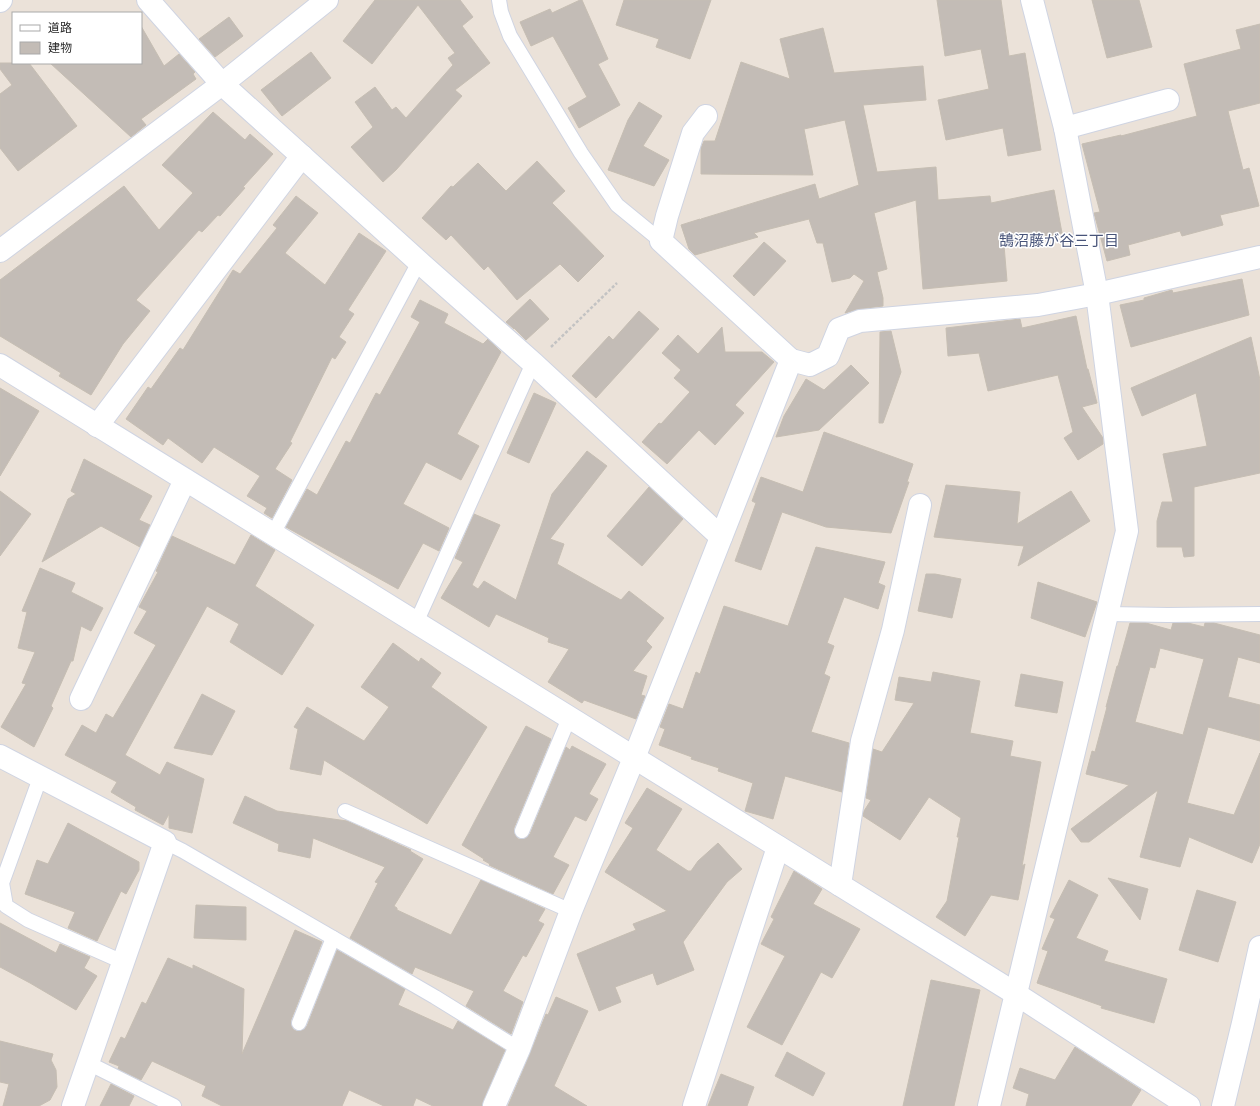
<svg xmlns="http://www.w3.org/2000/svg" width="1260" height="1106" font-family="Ubuntu,'Noto Sans JP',sans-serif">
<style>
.building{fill:#c3bcb6;stroke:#c6beb3;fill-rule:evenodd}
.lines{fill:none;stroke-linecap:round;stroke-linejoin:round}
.lane-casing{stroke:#cfd4e2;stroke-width:16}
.street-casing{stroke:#cfd4e2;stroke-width:24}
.path{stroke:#c3c3c3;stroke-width:2.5;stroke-dasharray:3 2;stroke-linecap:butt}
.lane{stroke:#fff;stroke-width:14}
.street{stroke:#fff;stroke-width:22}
.labels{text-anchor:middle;stroke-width:3;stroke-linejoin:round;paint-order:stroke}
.neighbourhood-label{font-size:15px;fill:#485479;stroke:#fff}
</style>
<rect width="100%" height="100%" fill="#ebe2d9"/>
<g class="building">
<path d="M375,0H460L473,17L462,26L490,63L455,90L462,96L396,170L383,182L351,147L373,127L355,102L375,87L392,110L396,107L406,118L453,65L448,58L455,53L418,5L372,64L343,41Z"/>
<path d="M580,0H582L608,59L598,64L620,105L579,128L568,108L587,97L553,36L531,46L520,22L550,9L552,13Z"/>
<path d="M624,0H711L690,59L656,47L659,39L616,25Z"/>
<path d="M937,0H1001L1009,56L1025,53L1041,150L1008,156L1003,128L946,140L938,100L989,89L981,49L945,56Z"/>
<path d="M1092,0H1139L1152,47L1107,58Z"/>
<path d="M229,17L243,36L215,57L199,39Z"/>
<path d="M1260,24V103L1228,111L1243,170L1249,168L1259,206L1220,215L1223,225L1182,236L1180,231L1128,245L1130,255L1107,261L1094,213L1100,212L1082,144L1121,135V136L1197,116L1184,64L1241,49L1236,30Z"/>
<path d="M141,26L164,66L179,54L195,72L193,74L196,79L141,119L146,125L131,137L50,63H141Z"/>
<path d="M823,28L834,73L923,66L926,100L863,105L877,172L936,167L938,200L990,196L991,203L1054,190L1062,233L1004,245L1007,281L923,289L916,200L874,213L887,269L877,272L883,298V306L859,309L845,313L864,281L854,274L850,278L832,282L823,243H817L809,219L754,233L758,237L695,255L689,249L681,225L700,219L701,220V219L815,184L819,199L859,185L845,120L804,129L813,175L701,174V148L704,141H715L741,62L790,79L780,39Z"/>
<path d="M311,52L331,78L282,116L261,90Z"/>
<path d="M0,63H29L77,126L18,171L0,148V94L12,85L0,69Z"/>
<path d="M639,102L662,116L643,146L669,160L654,186L608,170L628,120Z"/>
<path d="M213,112L245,140L250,134L273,154L243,187L245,188L220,216L218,215L202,232L199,230L136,300L150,311L123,344L91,395L59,376L61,373L0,336V280L124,186L159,230L193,193L162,165Z"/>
<path d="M537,161L565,191L552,203L604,256L578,282L560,264L517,300L488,266L484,270L451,235L446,240L422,218L451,186L453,187L478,163L506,191Z"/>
<path d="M296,196L318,213L285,253L325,285L359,233L386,251L348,310L354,314L339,337L346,342L335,359L332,357L290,442L292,443L275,469L292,480L272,518L264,513L267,508L247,496L260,476L214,447L202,463L168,438L163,445L126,419L148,387L151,389L180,348L183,350L233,270L240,274L277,228L273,225Z"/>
<path d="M764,242L786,261L754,296L733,276Z"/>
<path d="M1242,279L1249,315L1131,347L1120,305L1144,300V298L1172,290L1173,293Z"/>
<path d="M530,299L549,319L526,340L514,328V329L506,322Z"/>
<path d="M420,300L448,314L444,323L483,344L488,339L501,352L457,434L479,446L461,480L426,462L403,504L449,528L439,551L423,543L398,589L286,527L307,489L317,495L346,441L350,443L376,393L380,395L420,322L411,317Z"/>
<path d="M639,311L659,329L596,398L572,376L609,336L613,340Z"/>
<path d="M1076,316L1087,369H1088L1097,403L1082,407L1103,438V444L1078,460L1064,438L1073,432L1058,375L988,391L979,353L948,356L946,328L1020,319L1022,328Z"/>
<path d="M722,327L725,352H762L774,362L735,405L744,413L715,445L699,430L667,464L642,442L659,423L661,424L690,392L674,378L681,370L662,353L678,335L698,354Z"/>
<path d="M891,331L901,372L883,423H879L880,332Z"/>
<path d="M1251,337L1260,380V473L1194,487V556L1184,557L1182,547H1157V521L1162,502H1173L1163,454L1207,446L1196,393L1142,416L1131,388Z"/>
<path d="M851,365L869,383L819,430L776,437L784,416L806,379L824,390Z"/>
<path d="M0,388L39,411L0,476Z"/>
<path d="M534,393L556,403L529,463L507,453Z"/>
<path d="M824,432L913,464L907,482H909L891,533L826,527L782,512L761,570L735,561L756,503L752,501L761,477L803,492Z"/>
<path d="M587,451L607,466L550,539L564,544L557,564L621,600L629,591L664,618L646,641L652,647L633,671L647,676L641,695L645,696L636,719L584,700L582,703L548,682L569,649L548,642L549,638L496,614L489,627L441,598L463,562L455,558L474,514L500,525L472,585L478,589L484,581L516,600L552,494Z"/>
<path d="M84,459L152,496L139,520L150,525L140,547L101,526L42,562L68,499L76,494L71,491Z"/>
<path d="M946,485L1020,492L1017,524L1071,491L1090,521L1018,566L1024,546L934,537Z"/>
<path d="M649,487L683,519L642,566L607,536Z"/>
<path d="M0,491L31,514L0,556Z"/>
<path d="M251,535L275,550L255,586L314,625L282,675L230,642L239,624L207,606L125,755L160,775L167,762L204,779L192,833L169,828V814L163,825L135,810L136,807L111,792L117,782L65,755L82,725L96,733L106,714L113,718L156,645L134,633L147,611L139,607L158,572L156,571L172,536L235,565Z"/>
<path d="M816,547L885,562L878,583L885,586L878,609L844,597L827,643L834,646L824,674L830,677L811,732L849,743L842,792L785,776L773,819L745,811L753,783L718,771L719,768L691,759L692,757L659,745L665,729L660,727L669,704L683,709L696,672L700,674L724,606L788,626Z"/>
<path d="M40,568L75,583L71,592L103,608L91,631L81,626L73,661H71L51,706L53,708L34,747L1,727L26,684L22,683L35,652L18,648L27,612L22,611Z"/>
<path d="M926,574H935L961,579L952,618L918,611Z"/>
<path d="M1038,582L1097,602L1085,637L1031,618Z"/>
<path d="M1130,623H1146L1171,630L1173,623H1188L1204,627L1205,623H1214L1260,635V663L1238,657L1228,697L1260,705V741L1208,727L1187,803L1234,815L1260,753V844L1252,863L1189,837L1180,867L1140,857L1158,790L1089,842H1081L1071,829L1129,785L1086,774L1092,751L1095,752L1107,707H1106L1117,666H1118ZM1160,648L1204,659L1183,735L1135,722L1150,667L1155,668Z"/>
<path d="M393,643L419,662L421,658L441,673L431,687L487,727L427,824L324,760L321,775L290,769L298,729L294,727L307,707L364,741L389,707L361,687Z"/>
<path d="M933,672L980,681L970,733L1013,741L1010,756L1041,762L1022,866L1025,864L1018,900L991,895L965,936L936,917L947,901L959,837H957L961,818L929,797L900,840L863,816L864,811L871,800L866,798L873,749L882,752L914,703L895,700L899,677L931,682Z"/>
<path d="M1021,674L1063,682L1057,713L1015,706Z"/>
<path d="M202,694L235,711L212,755L174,748Z"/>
<path d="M526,726L551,739L514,828V832L518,839H523L527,837L530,834L566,747L570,750L572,746L606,764L589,794L598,799L586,821L575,816L553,857L569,865L553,894L489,865L490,864L483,860L484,859L462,845Z"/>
<path d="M647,788L682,809L656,850L688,871H691L698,861L718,843L742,869L727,882L683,942L694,970L657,985L653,973L615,987L621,1002L599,1011L577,954L636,930L633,924L667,911L605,872L633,828L625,823Z"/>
<path d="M245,796L277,811L347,821L411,850L410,851L423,859L394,906L397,908V910L451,935L481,880L545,909L538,921L544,924L526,957L523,955L503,991L523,1002L511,1034L466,1006L474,991L415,967L412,974L350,938L378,883L375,882L385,867L313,838L310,858L278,851L279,844L233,823Z"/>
<path d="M68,823L139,862V870L126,894L121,891L97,941L68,928L75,912L25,894L37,860L48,864Z"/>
<path d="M794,871L822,889L813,904L860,929L832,978L821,972L782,1045L747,1027L785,956L761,944L774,919L771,917Z"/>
<path d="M1108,878L1148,889L1140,920Z"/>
<path d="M1069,880L1098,895L1076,938L1108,951L1104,961L1167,979L1154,1023L1101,1008L1102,1006L1037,983L1048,951L1042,949L1055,919L1050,917Z"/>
<path d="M1197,890L1236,902L1218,962L1179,950Z"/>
<path d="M196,905L246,907V940L194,938Z"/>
<path d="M0,923L56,953L60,944L90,957L84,968L97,976L76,1010L30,983L0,967Z"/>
<path d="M295,930L322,942L291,1020V1025L293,1029L296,1031H301L307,1026L337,950L405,989L398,1005L453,1030L458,1021L505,1050L483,1101L482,1106H433L416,1098L413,1106H384L349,1090L342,1106H222L202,1096L206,1086L152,1061L141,1080L118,1069L119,1066L109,1062L121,1037L125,1039L142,1002L146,1004L168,958L193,969V965L244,989L242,1054Z"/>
<path d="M931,980L980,990L954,1106H903Z"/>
<path d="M556,997L588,1011L554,1086L587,1106H508L530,1054L546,1014L548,1015Z"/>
<path d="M0,1041L53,1054L51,1060L56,1070L57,1087L50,1100L39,1106H3L9,1084L0,1082Z"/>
<path d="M1075,1047L1141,1090L1131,1106H1026L1029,1094L1013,1088L1020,1068L1055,1080Z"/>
<path d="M787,1052L825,1073L813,1096L775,1076Z"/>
<path d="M721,1074L754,1087L747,1106H708Z"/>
<path d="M111,1084L134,1096L129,1106H100Z"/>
</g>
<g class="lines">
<defs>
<g id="lane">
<path d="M499,0L501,12L510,36L581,153L617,205L661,241"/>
<path d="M273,534L419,262"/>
<path d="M1107,614L1168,615L1260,614"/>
<path d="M416,623L533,363"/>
<path d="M40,778L2,883L6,906L28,920L123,962"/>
<path d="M345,811L571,911"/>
<path d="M522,831L569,718"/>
<path d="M165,842L183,851L435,997L519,1049"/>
<path d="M299,1023L333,938"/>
<path d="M88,1063L174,1106"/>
</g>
<g id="street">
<path d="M148,0L222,84L419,262L533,363L721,537"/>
<path d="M0,1L1,0"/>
<path d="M706,116L693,133L667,216L661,241L791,360"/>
<path d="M1065,128L1168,100"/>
<path d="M0,251L222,84L327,0"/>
<path d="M0,365L1016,994L1189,1106"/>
<path d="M97,426L302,156"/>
<path d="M81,699L185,480"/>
<path d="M0,756L165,842L73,1106"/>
<path d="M840,885L862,741L893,630L920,505"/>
<path d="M494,1106L519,1049L571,911L634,758L791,360L810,365L828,356L839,329L860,321L1038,305L1097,294L1260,257"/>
<path d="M694,1106L778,847"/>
<path d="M989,1106L1127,531L1097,294L1065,128L1032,0"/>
<path d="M1223,1106L1243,1023L1260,947"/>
</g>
</defs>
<use href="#lane" class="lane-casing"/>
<use href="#street" class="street-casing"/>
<path class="path" d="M551,347L617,283"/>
<use href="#lane" class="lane"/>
<use href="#street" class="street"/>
</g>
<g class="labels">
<g class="neighbourhood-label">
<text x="1059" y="246">鵠沼藤が谷三丁目</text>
</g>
</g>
<rect x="12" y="12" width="130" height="52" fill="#ffffff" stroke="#a9a9a9"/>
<rect x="20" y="25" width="20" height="6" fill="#ffffff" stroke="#a9a9a9"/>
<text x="48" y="32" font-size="12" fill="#282828">道路</text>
<rect x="20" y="42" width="20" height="12" fill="#c3bcb6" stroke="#a9a9a9"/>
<text x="48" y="52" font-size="12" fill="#282828">建物</text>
</svg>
